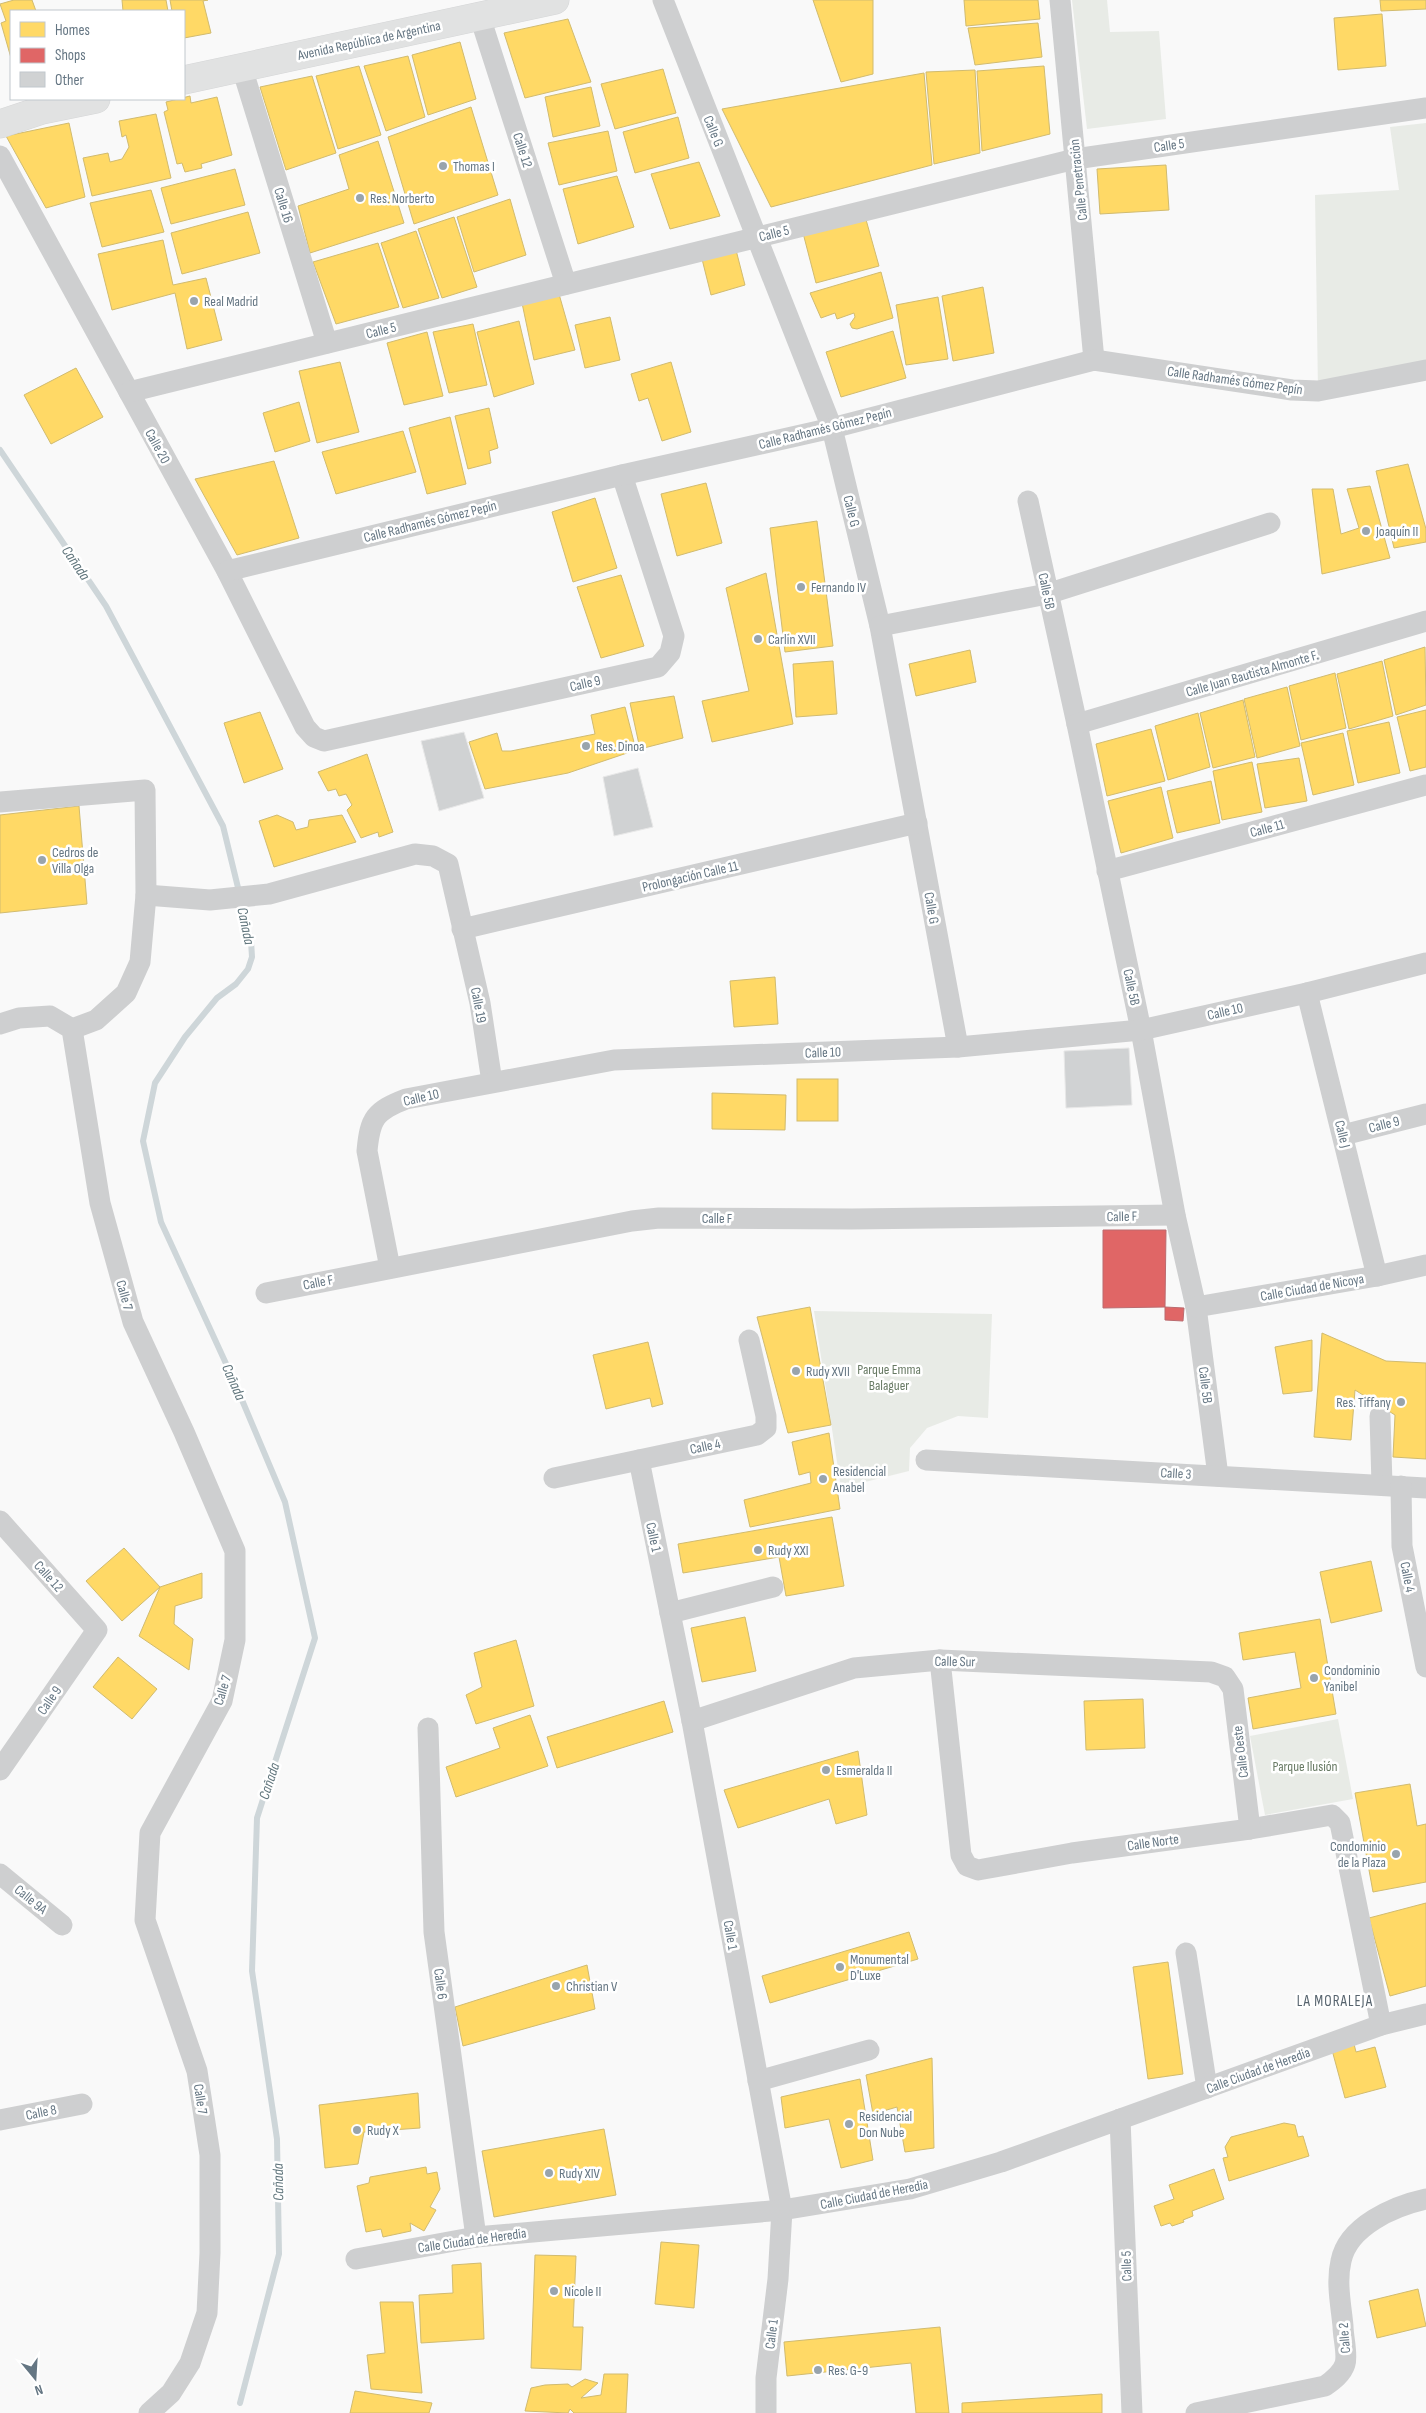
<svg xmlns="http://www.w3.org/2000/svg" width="1426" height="2413" font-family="'Sofia Sans Condensed',sans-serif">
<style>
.green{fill:#e8ebe6}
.homes{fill:#ffd966;stroke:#d1bb6f}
.shops{fill:#e06666;stroke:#bb6b6f}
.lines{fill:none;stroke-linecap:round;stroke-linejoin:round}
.stream{stroke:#ced6d9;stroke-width:6}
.building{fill:#d0d2d3;stroke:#e8e8e8}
.secondary-casing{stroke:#d5d6d7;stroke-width:29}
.street{stroke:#cecfd0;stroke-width:21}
.secondary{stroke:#e1e2e2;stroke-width:28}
.poi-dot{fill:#99a4ac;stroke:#fff;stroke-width:2}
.labels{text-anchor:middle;stroke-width:5;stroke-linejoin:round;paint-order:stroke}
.street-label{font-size:14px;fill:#657683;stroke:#fff}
.poi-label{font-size:14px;fill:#657683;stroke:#fff;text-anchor:start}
.park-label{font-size:14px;fill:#687a64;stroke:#fff}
.water-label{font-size:15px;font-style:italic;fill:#60757c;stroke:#fff}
.neighbourhood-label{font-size:15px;letter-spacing:1px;fill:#57646e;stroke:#fff}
</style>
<rect width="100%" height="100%" fill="#f9f9f9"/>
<g class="green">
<path d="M1072,0H1107L1110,32L1159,31L1166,119L1087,129Z"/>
<path d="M1426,123V370L1318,391L1315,195L1399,190L1390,127Z"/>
<path d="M814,1311L992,1314L988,1418L958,1416L927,1428L910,1448L909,1471L841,1488Z"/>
<path d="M1338,1719L1353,1799L1265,1815L1250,1736Z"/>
</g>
<g class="homes">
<path d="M14,0H32L36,11H11V58L1,23L6,21L0,4Z"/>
<path d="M122,0H166L168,11H123Z"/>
<path d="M170,0H208L203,1L211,33L184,38V11H172Z"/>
<path d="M813,0H873V74L841,82Z"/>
<path d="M964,0H1038L1040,19L966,26Z"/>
<path d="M1380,0H1426V9L1381,11Z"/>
<path d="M1382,14L1386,66L1338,70L1334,18Z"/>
<path d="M568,19L591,82L525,98L504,33Z"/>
<path d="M1038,23L1042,57L975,65L968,28Z"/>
<path d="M460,42L476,99L428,115L412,55Z"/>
<path d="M408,56L425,117L386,131L364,66Z"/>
<path d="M359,66L381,135L338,149L316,76Z"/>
<path d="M1044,66L1050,134L982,151L977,71Z"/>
<path d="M663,69L676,113L615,129L601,84Z"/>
<path d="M975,70L980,153L934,164L926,72Z"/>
<path d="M924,73L932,165L771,207L722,109Z"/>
<path d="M312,76L336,153L286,170L260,87Z"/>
<path d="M591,87L600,126L553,137L545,97Z"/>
<path d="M190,96L191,103L217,97L232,155L201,164L202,168L185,172L182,163L177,164L164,112L168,110L166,102Z"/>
<path d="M471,107L498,195L414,224L388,137Z"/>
<path d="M156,114L171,178L92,196L83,158L108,153L110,162L122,159L129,147L126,135L122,137L119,121Z"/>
<path d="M678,117L689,158L635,173L623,132Z"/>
<path d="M69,123L85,197L46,208L6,136Z"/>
<path d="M608,131L617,171L559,185L548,143Z"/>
<path d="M378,141L404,223L310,253L298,206L349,189L339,155Z"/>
<path d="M699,162L720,216L670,229L651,174Z"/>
<path d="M1166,165L1169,210L1100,214L1097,169Z"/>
<path d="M235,169L245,205L171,224L161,188Z"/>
<path d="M617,176L634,227L578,244L563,189Z"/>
<path d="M151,190L164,232L102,247L90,203Z"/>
<path d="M510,199L526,255L474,272L457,217Z"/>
<path d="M248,212L260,253L182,274L171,233Z"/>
<path d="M865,216L879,266L816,283L803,233Z"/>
<path d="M454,217L477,287L442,298L418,229Z"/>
<path d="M416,231L439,298L403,308L381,243Z"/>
<path d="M163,240L173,285L206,278L222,340L187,349L175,293L112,310L98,254Z"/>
<path d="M378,243L399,307L336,324L313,262Z"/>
<path d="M736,250L745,285L711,295L702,259Z"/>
<path d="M881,272L893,318L857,329L852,328L850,324L855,317L854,313L837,319L835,313L821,318L810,293Z"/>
<path d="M983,287L994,353L953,361L942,296Z"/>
<path d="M559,294L575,350L534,360L522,303Z"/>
<path d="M938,297L948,359L906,365L896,305Z"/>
<path d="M610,317L620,360L585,368L575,325Z"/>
<path d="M519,321L534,384L494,397L477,332Z"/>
<path d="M473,324L487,385L449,393L433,332Z"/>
<path d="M893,331L906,378L841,397L826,352Z"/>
<path d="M427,332L443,396L404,405L387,343Z"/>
<path d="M340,362L359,432L317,443L299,371Z"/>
<path d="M671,362L691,432L662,441L648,398L639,401L631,374Z"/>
<path d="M76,368L103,417L51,444L24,395Z"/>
<path d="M299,402L310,441L275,452L263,413Z"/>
<path d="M489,408L498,448L489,451L491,463L468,469L455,416Z"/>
<path d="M450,417L466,484L427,494L409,428Z"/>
<path d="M403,431L416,472L336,494L322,452Z"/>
<path d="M274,461L299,538L237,555L195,479Z"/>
<path d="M1408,464L1426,529V542L1394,548L1376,471Z"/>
<path d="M706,483L722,543L677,556L661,494Z"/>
<path d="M1370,486L1390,558L1322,574L1312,489H1333L1341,534L1359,528L1347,489Z"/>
<path d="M595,498L617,568L573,582L552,512Z"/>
<path d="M817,521L833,646L785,652L770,528Z"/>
<path d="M766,573L793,724L712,742L702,701L749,691L726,588Z"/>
<path d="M621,575L644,646L601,658L577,587Z"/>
<path d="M1425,647L1426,705L1396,715L1384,660Z"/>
<path d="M970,650L976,682L916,696L909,664Z"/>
<path d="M833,661L837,714L796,717L793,664Z"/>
<path d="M1382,661L1393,716L1349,729L1337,674Z"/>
<path d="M1335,673L1346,728L1301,740L1289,686Z"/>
<path d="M1287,687L1300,746L1257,758L1244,699Z"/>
<path d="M674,696L683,738L640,749L630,703Z"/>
<path d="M1243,700L1255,757L1213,768L1200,713Z"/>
<path d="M625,707L636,750L568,773L485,789L469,742L497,733L502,751H511L595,734L591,715Z"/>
<path d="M1426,710V767L1410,771L1397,717Z"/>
<path d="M260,712L283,769L244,783L224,723Z"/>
<path d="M1198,713L1210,767L1168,780L1155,726Z"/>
<path d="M1389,722L1400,773L1358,783L1347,731Z"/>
<path d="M1151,729L1165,781L1107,796L1096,744Z"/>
<path d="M1343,733L1354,785L1313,795L1301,743Z"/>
<path d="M367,754L393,832L379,837L378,832L361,838L347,810L352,805L346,794L339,796L336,789L328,791L318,772Z"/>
<path d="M1299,758L1307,801L1265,808L1257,764Z"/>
<path d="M1252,762L1262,812L1222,820L1213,771Z"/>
<path d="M1211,781L1220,823L1177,833L1167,791Z"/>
<path d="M1161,787L1173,838L1121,853L1108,801Z"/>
<path d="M79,806L87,904L0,913V815Z"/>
<path d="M277,815L293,822L296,830L308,827L309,820L342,815L356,842L274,867L259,821Z"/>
<path d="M775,977L778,1024L734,1027L730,981Z"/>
<rect x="797" y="1079" width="41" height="42"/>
<path d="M712,1093L786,1095L785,1130L712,1129Z"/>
<path d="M810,1307L831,1425L788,1433L757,1317Z"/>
<path d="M1322,1333L1386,1361L1426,1363V1459L1393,1457L1395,1415L1355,1390L1351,1440L1314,1437Z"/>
<path d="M1312,1340V1391L1283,1394L1275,1347Z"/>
<path d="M648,1342L663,1404L652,1407L650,1398L606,1409L593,1355Z"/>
<path d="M829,1433L840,1509L750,1527L744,1500L811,1483L810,1472L799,1475L792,1442Z"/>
<path d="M832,1517L844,1586L786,1596L779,1557L683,1573L678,1544Z"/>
<path d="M124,1548L160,1587L122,1621L86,1581Z"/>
<path d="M1371,1561L1382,1611L1331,1623L1320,1572Z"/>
<path d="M202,1573V1598L175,1606L174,1624L193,1639L189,1670L139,1636L160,1587Z"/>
<path d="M745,1617L756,1671L702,1682L691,1628Z"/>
<path d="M1320,1619L1336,1714L1253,1729L1248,1698L1301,1688L1295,1652L1243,1660L1239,1633Z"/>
<path d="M516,1640L534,1706L476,1724L466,1695L482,1687L474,1653Z"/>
<path d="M118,1657L157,1689L132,1719L93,1687Z"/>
<path d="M1143,1699L1145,1748L1086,1750L1084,1701Z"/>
<path d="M664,1701L673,1732L557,1768L547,1737Z"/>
<path d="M530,1715L548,1766L456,1797L446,1767L500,1748L493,1728Z"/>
<path d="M858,1751L867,1815L836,1824L829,1799L738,1828L724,1790Z"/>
<path d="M1410,1784L1417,1826L1426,1824V1882L1373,1892L1355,1793Z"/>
<path d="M1426,1903V1986L1390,1996L1369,1918Z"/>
<path d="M909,1932L918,1959L770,2003L762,1976Z"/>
<path d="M1168,1962L1183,2074L1148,2079L1133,1967Z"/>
<path d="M587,1965L595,2009L463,2046L455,2007Z"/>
<path d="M1354,2044L1356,2052L1375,2047L1386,2087L1345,2098L1332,2050Z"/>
<path d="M932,2058L934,2148L905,2152L897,2107L873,2114L866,2075Z"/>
<path d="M860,2079L873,2160L841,2168L829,2119L785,2128L781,2097Z"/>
<path d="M418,2093L420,2128L364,2132L358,2164L325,2168L319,2105Z"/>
<path d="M1284,2123L1295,2125L1298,2137L1303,2136L1309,2156L1229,2181L1223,2158L1228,2157L1225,2147L1231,2137Z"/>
<path d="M604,2129L616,2195L494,2217L482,2151Z"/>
<path d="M426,2167L427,2174L437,2172L440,2189L430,2207L436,2210L424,2231L410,2223L411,2231L383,2237L381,2229L366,2232L357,2186L369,2183L370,2177Z"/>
<path d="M1214,2169L1224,2199L1192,2211L1193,2216L1183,2220L1184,2222L1172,2226L1170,2223L1161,2226L1154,2206L1174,2199L1169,2185Z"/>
<path d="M661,2242L699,2245L694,2308L655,2304Z"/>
<path d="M535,2255L576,2256L573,2327H583L581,2370L531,2368Z"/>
<path d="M481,2263L484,2339L421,2343L419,2295L453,2293L452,2265Z"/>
<path d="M1418,2289L1426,2326L1377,2338L1369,2301Z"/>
<path d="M380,2302H413L422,2393L371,2389L367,2355L385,2353Z"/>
<path d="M940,2327L949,2413H916L911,2363L787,2376L784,2342Z"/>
<path d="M604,2374H628L626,2413H574L570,2409L568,2413L525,2411L531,2388L545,2385L568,2384L572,2387L585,2379L598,2383L581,2398L601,2395Z"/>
<path d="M355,2391L432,2403L429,2413H350Z"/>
<path d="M1102,2394V2413H962V2403Z"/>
</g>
<g class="shops">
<path d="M1103,1230H1166L1165,1307L1103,1308Z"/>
<path d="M1165,1307L1184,1308L1183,1321L1165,1320Z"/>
</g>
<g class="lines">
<path class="stream" d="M0,450L106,606L223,826L251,941L252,957L248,969L236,984L217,998L185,1037L155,1083L143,1141L161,1222L234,1381L285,1502L315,1638L257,1818L252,1971L277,2139L279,2254L240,2403"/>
</g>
<g class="building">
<path d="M464,732L484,798L439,811L421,741Z"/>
<path d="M638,768L653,827L614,836L603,777Z"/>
<path d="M1129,1048L1132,1105L1066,1108L1064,1051Z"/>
</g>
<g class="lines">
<defs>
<g id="secondary">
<path d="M184,80L555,0"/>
<path d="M0,124L42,110L96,99"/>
</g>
</defs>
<use href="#secondary" class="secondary-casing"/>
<g class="street">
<path d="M663,0L832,428L880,626L958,1047"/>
<path d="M1060,0L1094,360"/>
<path d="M480,17L566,284"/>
<path d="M242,68L327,343"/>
<path d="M0,156L227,571L305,727L314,737L324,741L658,667L670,653L674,636L622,475"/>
<path d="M129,392L1075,159L1426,108"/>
<path d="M1028,501L1077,724L1141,1030L1175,1215L1196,1307L1218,1476"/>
<path d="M227,571L622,475L832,428L1094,360L1292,390L1318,391L1426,370"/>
<path d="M880,626L1047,594L1270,523"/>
<path d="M1077,724L1426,621"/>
<path d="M0,802L145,790L146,895L140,962L126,993L96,1020L72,1029"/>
<path d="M1107,871L1426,785"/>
<path d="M146,895L210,900L269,894L415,854L433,856L448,864L480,1003L492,1082"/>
<path d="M462,929L917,823"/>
<path d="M1307,993L1377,1276"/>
<path d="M0,1024L19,1018L50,1016L72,1029L100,1203L133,1322L184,1432L235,1551V1640L222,1701L150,1833L145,1920L197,2071L210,2155V2253L207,2313L190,2363L171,2393L149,2413"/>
<path d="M1343,1135L1426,1114"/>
<path d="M390,1268L367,1151C370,1118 375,1111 406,1099L614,1060L958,1047L1141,1030L1307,993L1426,963"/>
<path d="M266,1293L632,1221L659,1218L852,1219L1175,1215"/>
<path d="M1196,1307L1377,1276L1426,1265"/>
<path d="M1380,1416L1382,1485"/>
<path d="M639,1460L692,1721L782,2210L778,2279L766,2378V2413"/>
<path d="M926,1460L1426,1488"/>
<path d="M554,1478L757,1435L766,1428V1416L749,1340"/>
<path d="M1401,1486L1402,1546L1426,1667"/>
<path d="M0,1521L97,1630L0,1770"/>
<path d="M670,1613L773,1587"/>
<path d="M940,1660L961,1855L967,1866L978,1870L1072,1853L1250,1829L1332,1815L1340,1823L1381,2025"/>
<path d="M692,1721L854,1668L940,1660L1211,1672L1225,1677L1233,1689L1250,1829"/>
<path d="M428,1728L434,1932L476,2237"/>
<path d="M0,1874L62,1925"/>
<path d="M1186,1953L1207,2088"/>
<path d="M758,2081L869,2050"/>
<path d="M1120,2119L1132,2413"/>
<path d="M0,2120L82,2104"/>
<path d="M356,2259L476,2237L782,2210L910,2189L1001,2162L1381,2025L1426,2014"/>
<path d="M1196,2413L1325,2386C1332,2381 1342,2374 1345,2364C1348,2355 1343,2337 1343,2326C1341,2305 1336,2282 1341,2261C1348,2226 1394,2206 1426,2199"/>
</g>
<use href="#secondary" class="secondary"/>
</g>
<g class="poi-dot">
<circle cx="443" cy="166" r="5"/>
<circle cx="360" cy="198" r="5"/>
<circle cx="194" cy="301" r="5"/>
<circle cx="1366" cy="531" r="5"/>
<circle cx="801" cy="587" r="5"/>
<circle cx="758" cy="639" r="5"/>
<circle cx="586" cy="746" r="5"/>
<circle cx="42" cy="860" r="5"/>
<circle cx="796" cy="1371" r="5"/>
<circle cx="1401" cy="1402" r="5"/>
<circle cx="823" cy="1479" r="5"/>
<circle cx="758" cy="1550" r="5"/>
<circle cx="1314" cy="1678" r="5"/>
<circle cx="826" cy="1770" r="5"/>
<circle cx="1396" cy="1854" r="5"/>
<circle cx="840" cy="1967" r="5"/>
<circle cx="556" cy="1986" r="5"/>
<circle cx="849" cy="2124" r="5"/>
<circle cx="357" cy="2130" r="5"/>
<circle cx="549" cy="2173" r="5"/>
<circle cx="554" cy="2291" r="5"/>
<circle cx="818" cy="2370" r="5"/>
</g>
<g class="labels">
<g class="street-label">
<text transform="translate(369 40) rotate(-12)" y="5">Avenida República de Argentina</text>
<text transform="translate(714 131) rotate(68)" y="5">Calle G</text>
<text transform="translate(1169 145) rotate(-8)" y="5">Calle 5</text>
<text transform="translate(523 150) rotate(72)" y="5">Calle 12</text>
<text transform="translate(1078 180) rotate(-96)" y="5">Calle Penetración</text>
<text transform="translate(284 205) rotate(73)" y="5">Calle 16</text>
<text transform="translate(774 233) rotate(-14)" y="5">Calle 5</text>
<text transform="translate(381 330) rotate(-14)" y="5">Calle 5</text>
<text transform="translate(1235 380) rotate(8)" y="5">Calle Radhamés Gómez Pepín</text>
<text transform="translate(825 428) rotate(-14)" y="5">Calle Radhamés Gómez Pepín</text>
<text transform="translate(158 446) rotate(61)" y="5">Calle 20</text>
<text transform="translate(852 511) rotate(76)" y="5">Calle G</text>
<text transform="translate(430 521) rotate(-14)" y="5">Calle Radhamés Gómez Pepín</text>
<text transform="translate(1047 591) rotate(78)" y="5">Calle 5B</text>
<text transform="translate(1252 673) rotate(-16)" y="5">Calle Juan Bautista Almonte F.</text>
<text transform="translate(585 683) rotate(-13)" y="5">Calle 9</text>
<text transform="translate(1267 828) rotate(-15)" y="5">Calle 11</text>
<text transform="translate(690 876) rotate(-13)" y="5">Prolongación Calle 11</text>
<text transform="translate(932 908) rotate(80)" y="5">Calle G</text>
<text transform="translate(1132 987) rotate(78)" y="5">Calle 5B</text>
<text transform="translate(479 1005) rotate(79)" y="5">Calle 19</text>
<text transform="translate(1225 1011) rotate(-13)" y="5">Calle 10</text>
<text transform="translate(823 1052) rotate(-2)" y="5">Calle 10</text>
<text transform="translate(421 1097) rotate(-13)" y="5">Calle 10</text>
<text transform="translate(1384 1124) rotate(-14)" y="5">Calle 9</text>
<text transform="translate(1343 1134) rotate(76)" y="5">Calle J</text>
<text transform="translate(1122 1216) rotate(-1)" y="5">Calle F</text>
<text x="717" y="1223">Calle F</text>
<text transform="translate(318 1282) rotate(-11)" y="5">Calle F</text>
<text transform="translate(1312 1287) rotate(-10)" y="5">Calle Ciudad de Nicoya</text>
<text transform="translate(125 1295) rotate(74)" y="5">Calle 7</text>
<text transform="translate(1206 1385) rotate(83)" y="5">Calle 5B</text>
<text transform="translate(705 1446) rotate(-12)" y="5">Calle 4</text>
<text transform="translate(1176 1473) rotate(3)" y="5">Calle 3</text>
<text transform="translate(654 1537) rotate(78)" y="5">Calle 1</text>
<text transform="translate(49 1576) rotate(48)" y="5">Calle 12</text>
<text transform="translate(1408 1577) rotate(79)" y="5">Calle 4</text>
<text transform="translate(955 1661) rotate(1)" y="5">Calle Sur</text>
<text transform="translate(222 1690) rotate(-73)" y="5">Calle 7</text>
<text transform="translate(49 1700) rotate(-55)" y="5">Calle 9</text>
<text transform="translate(1240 1752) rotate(-97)" y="5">Calle Oeste</text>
<text transform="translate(1153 1842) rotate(-8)" y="5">Calle Norte</text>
<text transform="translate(31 1899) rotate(39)" y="5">Calle 9A</text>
<text transform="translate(731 1935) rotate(80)" y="5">Calle 1</text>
<text transform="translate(441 1984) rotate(82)" y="5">Calle 6</text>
<text transform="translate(1258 2070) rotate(-20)" y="5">Calle Ciudad de Heredia</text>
<text transform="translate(201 2099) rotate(81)" y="5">Calle 7</text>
<text transform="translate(41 2112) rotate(-11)" y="5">Calle 8</text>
<text transform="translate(874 2194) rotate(-11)" y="5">Calle Ciudad de Heredia</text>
<text transform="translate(472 2240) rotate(-8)" y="5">Calle Ciudad de Heredia</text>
<text transform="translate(1126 2266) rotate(-92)" y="5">Calle 5</text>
<text transform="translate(771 2334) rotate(-83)" y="5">Calle 1</text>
<text transform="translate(1344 2338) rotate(-95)" y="5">Calle 2</text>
</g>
<g class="poi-label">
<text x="453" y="171">Thomas I</text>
<text x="370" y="203">Res. Norberto</text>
<text x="204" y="306">Real Madrid</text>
<text x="1376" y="536">Joaquín II</text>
<text x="811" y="592">Fernando IV</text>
<text x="768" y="644">Carlin XVII</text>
<text x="596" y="751">Res. Dinoa</text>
<text x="52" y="857">Cedros de<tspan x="52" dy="16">Villa Olga</tspan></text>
<text x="806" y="1376">Rudy XVII</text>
<text x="1391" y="1407" text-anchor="end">Res. Tiffany</text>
<text x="833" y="1476">Residencial<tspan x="833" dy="16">Anabel</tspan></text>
<text x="768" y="1555">Rudy XXI</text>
<text x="1324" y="1675">Condominio<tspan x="1324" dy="16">Yanibel</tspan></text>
<text x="836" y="1775">Esmeralda II</text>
<text x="1386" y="1851" text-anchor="end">Condominio<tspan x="1386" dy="16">de la Plaza</tspan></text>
<text x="850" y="1964">Monumental<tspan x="850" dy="16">D'Luxe</tspan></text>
<text x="566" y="1991">Christian V</text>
<text x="859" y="2121">Residencial<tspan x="859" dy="16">Don Nube</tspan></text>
<text x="367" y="2135">Rudy X</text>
<text x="559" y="2178">Rudy XIV</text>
<text x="564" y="2296">Nicole II</text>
<text x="828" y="2375">Res. G-9</text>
</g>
<g class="park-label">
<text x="889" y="1374">Parque Emma<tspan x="889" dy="16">Balaguer</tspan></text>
<text x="1305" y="1771">Parque Ilusión</text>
</g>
<g class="water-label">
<text transform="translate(76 563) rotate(56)" y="5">Cañada</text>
<text transform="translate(246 926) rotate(78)" y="5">Cañada</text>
<text transform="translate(234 1382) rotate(66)" y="5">Cañada</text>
<text transform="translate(269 1781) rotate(-72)" y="5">Cañada</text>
<text transform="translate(278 2182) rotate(-91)" y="5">Cañada</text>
</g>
<g class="neighbourhood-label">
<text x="1335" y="2006">LA MORALEJA</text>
</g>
</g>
<rect x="10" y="10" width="175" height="90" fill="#ffffff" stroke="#c1c8cd"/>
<rect x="20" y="22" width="25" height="15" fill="#ffd966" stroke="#c1c8cd"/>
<text x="55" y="35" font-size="15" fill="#657683">Homes</text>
<rect x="20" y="48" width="25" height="15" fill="#e06666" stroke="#c1c8cd"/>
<text x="55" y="60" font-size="15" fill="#657683">Shops</text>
<rect x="20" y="72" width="25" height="15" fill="#d0d2d3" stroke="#c1c8cd"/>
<text x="55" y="85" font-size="15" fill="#657683">Other</text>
<g transform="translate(35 2378) rotate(162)" stroke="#ffffff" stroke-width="4" paint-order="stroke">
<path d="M0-4L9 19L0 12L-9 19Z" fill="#657683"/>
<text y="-8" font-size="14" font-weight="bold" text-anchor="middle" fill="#657683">N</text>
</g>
</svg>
